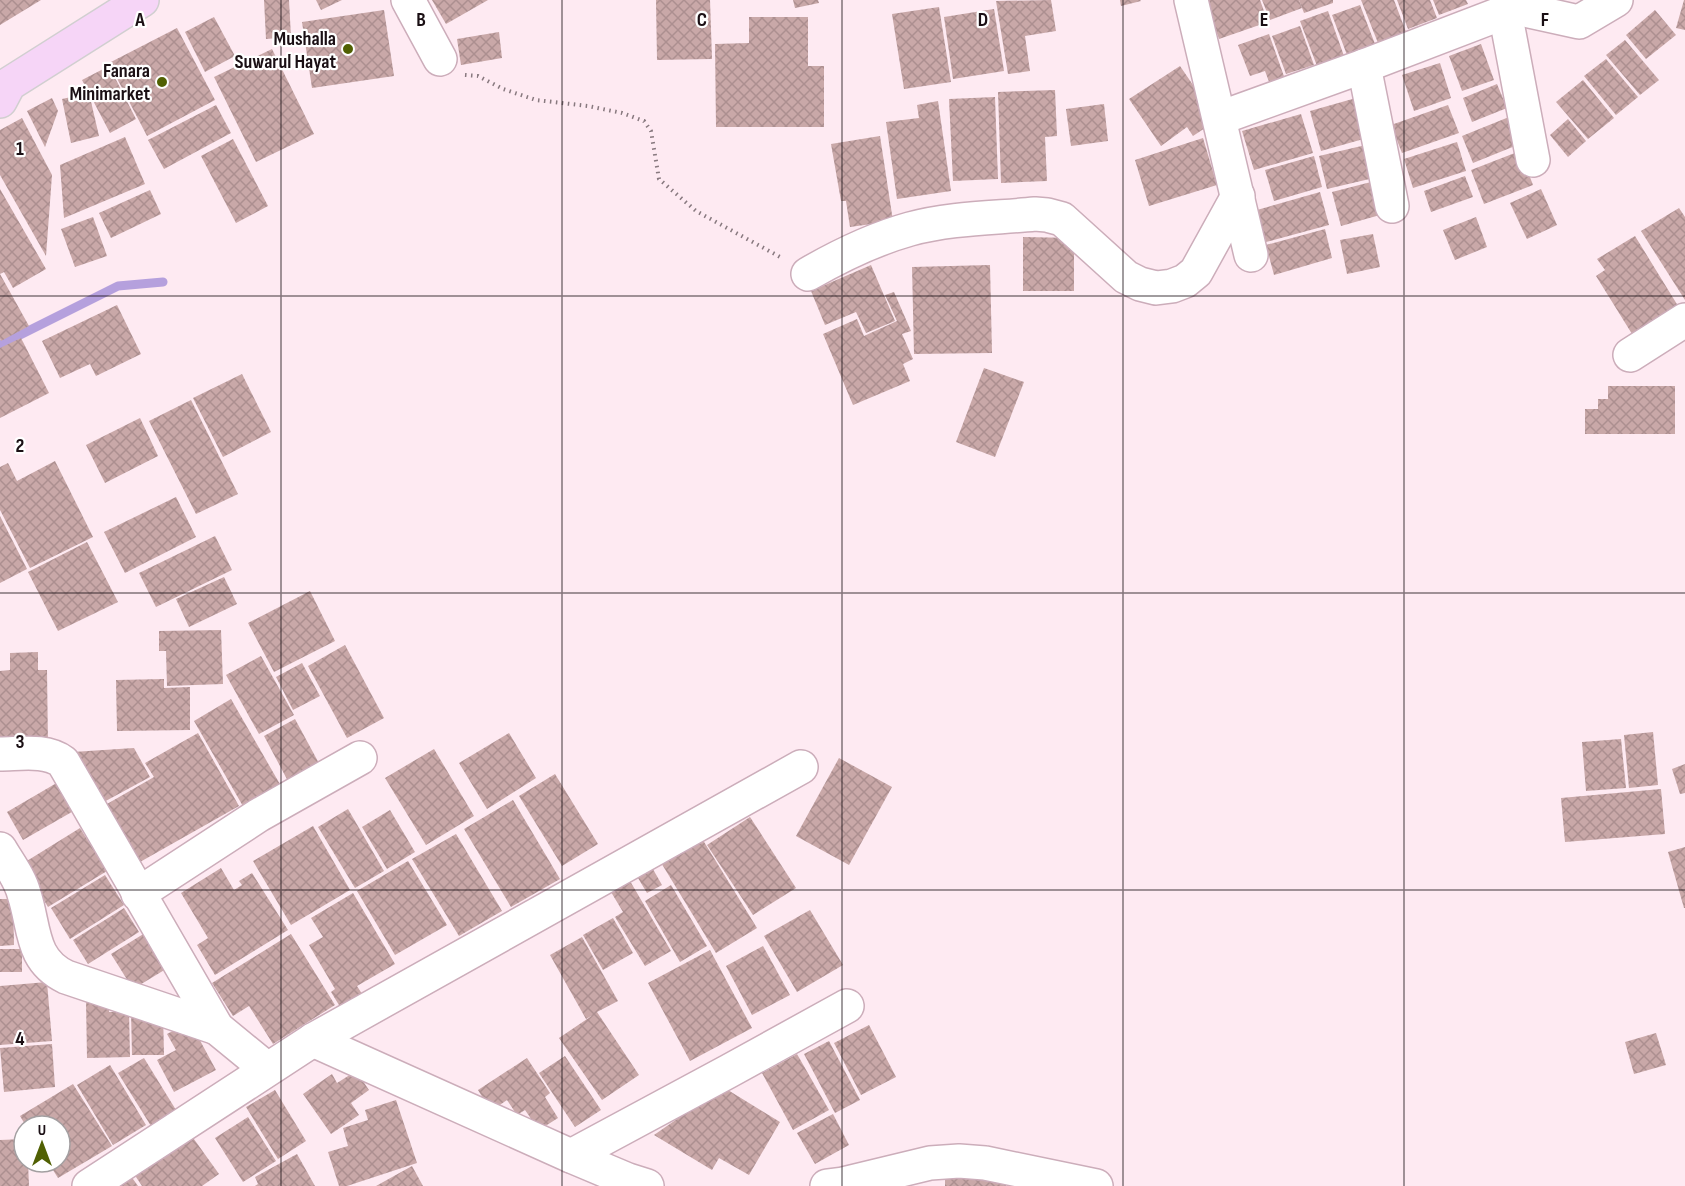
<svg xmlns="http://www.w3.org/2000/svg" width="1685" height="1186" font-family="'Sofia Sans Condensed',sans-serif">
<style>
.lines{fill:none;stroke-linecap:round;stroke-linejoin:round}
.stream{stroke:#b5a0dd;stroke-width:9}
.building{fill:url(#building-cross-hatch)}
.minor-casing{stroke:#ccadba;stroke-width:36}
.major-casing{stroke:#d1cfd0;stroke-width:36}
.path{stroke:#88797f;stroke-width:4;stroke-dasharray:1.5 4.5;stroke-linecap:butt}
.minor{stroke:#fff;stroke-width:33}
.major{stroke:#f6d5f7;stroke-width:33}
.grid{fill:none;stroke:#1a0f14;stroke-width:1.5;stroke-opacity:0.55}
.poi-dot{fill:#506003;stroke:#fff;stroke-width:2}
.labels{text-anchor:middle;stroke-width:4.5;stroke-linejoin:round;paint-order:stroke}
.poi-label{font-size:20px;font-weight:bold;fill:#1a0f14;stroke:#fff;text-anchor:end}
.grid-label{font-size:20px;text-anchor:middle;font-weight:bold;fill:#1a0f14;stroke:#fff;stroke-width:4.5;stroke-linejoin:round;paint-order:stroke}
</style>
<defs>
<pattern id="building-cross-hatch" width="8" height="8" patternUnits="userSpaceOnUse" patternTransform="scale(1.5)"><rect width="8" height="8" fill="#c9a8a8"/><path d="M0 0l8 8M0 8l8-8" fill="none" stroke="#ac8f90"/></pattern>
</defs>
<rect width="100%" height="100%" fill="#feeaf2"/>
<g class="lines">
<path class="stream" d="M0,345L118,286L163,282"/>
</g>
<g class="building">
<path d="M0,0H41L0,25Z"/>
<path d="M264,0H289L291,37L266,39Z"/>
<path d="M316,0H342L321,10Z"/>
<path d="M432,0H488L446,24Z"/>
<path d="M656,0H710L712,59L657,60Z"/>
<path d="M793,0H818L819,3L795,8Z"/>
<path d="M1051,0L1056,31L1025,36L1030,71L1008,74L996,1Z"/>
<path d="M1120,0H1140L1141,1L1121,6Z"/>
<path d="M1205,0H1260L1268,22L1219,39Z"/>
<path d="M1262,0H1299L1302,8L1270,20Z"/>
<path d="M1299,0H1333V3L1304,13Z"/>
<path d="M1361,0H1394L1406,32L1378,43Z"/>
<path d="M1397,0H1430L1437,18L1408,29Z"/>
<path d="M1433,0H1466L1468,4L1439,15Z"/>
<path d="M1684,0H1685V30L1676,28Z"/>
<path d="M1360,5L1375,44L1347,55L1332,15Z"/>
<path d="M939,7L951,82L904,89L892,14Z"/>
<path d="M994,9L1004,71L953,79L944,17Z"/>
<path d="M384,10L394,76L312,88L302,22Z"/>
<path d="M1655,10L1676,35L1646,59L1626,35Z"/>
<path d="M1328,11L1344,56L1317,66L1300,21Z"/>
<path d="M214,17L235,56L205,72L185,32Z"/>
<path d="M749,17H808V66H824V127H716L715,44L749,43Z"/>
<path d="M1300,26L1314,65L1286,74L1272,36Z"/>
<path d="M177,28L215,100L147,136L109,63Z"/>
<path d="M499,32L502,58L461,65L457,39Z"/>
<path d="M1269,34L1286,82L1271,87L1265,71L1250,76L1238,45Z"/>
<path d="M1625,40L1659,80L1640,95L1606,55Z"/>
<path d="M1481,44L1494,80L1462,91L1449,56Z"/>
<path d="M272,49L314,134L256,162L214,77Z"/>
<path d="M1606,59L1638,97L1616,115L1584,76Z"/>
<path d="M1440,63L1451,98L1414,111L1402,75Z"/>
<path d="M109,66L136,119L110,133L89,93L99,136L71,143L62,99L89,93L82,80Z"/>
<path d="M1180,66L1217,120L1193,136L1187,127L1161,146L1129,99Z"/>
<path d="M1583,80L1614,118L1588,139L1556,102Z"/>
<path d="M1497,84L1507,108L1472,122L1463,98Z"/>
<path d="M1055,90L1057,136L1045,137L1047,181L1001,183L998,92Z"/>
<path d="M995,97L998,179L953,181L949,99Z"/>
<path d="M52,98L58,111L45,147L27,111Z"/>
<path d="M1356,98L1367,138L1321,151L1310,111Z"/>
<path d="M938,101L951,191L897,199L886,122L919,118L917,105Z"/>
<path d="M1104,104L1108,141L1071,146L1066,109Z"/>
<path d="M216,105L231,133L164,169L148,140Z"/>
<path d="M1448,105L1459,133L1402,153L1391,125Z"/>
<path d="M1301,114L1313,153L1254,170L1242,131Z"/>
<path d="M1509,117L1520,144L1473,163L1462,136Z"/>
<path d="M22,118L52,175L46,256L0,175V130Z"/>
<path d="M1568,119L1586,141L1568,157L1550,135Z"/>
<path d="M880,136L893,221L850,227L846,201H841L831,144Z"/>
<path d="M125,137L145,184L64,218L60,165Z"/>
<path d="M1203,138L1217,185L1149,206L1135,160Z"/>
<path d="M233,139L268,206L236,223L201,156Z"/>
<path d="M1457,142L1466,171L1413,188L1404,159Z"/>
<path d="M1370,144L1378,177L1327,189L1319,156Z"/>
<path d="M1520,151L1533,185L1484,204L1471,170Z"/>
<path d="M1314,156L1322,187L1274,201L1265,170Z"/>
<path d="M1465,176L1473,197L1431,212L1424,191Z"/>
<path d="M1371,182L1380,215L1341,226L1332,192Z"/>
<path d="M0,189L46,269L13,288L4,272L0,274L29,326L1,341L0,339Z"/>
<path d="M1541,189L1557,225L1527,239L1510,203Z"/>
<path d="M150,190L161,214L111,238L99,213Z"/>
<path d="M1320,192L1329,225L1266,242L1257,210Z"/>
<path d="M1679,208L1685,217V300L1641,231Z"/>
<path d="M93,217L107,256L75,267L61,229Z"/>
<path d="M1476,217L1487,247L1455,260L1443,230Z"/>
<path d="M1325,229L1332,258L1274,275L1266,245Z"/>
<path d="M1373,234L1380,267L1347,274L1340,240Z"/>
<path d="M1635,236L1683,314L1637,342L1596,276L1605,270L1597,259Z"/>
<path d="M1023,237L1074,238V291H1023Z"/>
<path d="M871,265L895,321L866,333L856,312L825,325L811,291Z"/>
<path d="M990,265L992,353L914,354L912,267Z"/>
<path d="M894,292L911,331L902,334L913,359L903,364L910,381L853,405L823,334L857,319L864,336L897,321L885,295Z"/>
<path d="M117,305L141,354L96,376L90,364L60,378L42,341Z"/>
<path d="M21,338L49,393L0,418V348Z"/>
<path d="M984,368L1024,382L995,457L956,442Z"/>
<path d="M242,374L271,432L223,457L193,398Z"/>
<path d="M1608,386H1675V434H1585V409H1598V399H1608Z"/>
<path d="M191,400L238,494L196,514L149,421Z"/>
<path d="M140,418L158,456L105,483L86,445Z"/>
<path d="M55,461L93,537L30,568L0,510V467L8,463L17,481Z"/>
<path d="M176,497L196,537L125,573L104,532Z"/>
<path d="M0,516L27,569L0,583Z"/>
<path d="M215,536L232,570L156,607L139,573Z"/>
<path d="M87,542L118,602L58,631L28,572Z"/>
<path d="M224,577L237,604L189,627L176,599Z"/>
<path d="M310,591L335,641L274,672L248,623Z"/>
<path d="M221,630L223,684L167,686L166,651H159V631Z"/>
<path d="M345,645L384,718L347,738L308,666Z"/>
<path d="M38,652V670H47L48,745L0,746V671L10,670V653Z"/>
<path d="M261,656L294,715L259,734L226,675Z"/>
<path d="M302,663L320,696L293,710L276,677Z"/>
<path d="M164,679V688L190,687V730L117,731L116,680Z"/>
<path d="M231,699L281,786L244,808L194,721Z"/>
<path d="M295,719L321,767L289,783L264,736Z"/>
<path d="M1653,732L1658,785L1629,788L1624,735Z"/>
<path d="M198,733L239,806L140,862L107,804L154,777L145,763Z"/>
<path d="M509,733L536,778L487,809L459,763Z"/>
<path d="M1621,739L1626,788L1586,791L1582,742Z"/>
<path d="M134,748L150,777L102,803L73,752Z"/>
<path d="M434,749L474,816L426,845L385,778Z"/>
<path d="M839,758L892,787L849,865L796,836Z"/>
<path d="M1685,764V793L1680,794L1672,769Z"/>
<path d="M555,774L598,844L562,866L519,796Z"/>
<path d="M60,781L77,809L23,840L7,812Z"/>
<path d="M1661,789L1665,834L1565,842L1561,798Z"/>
<path d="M513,800L560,879L511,907L464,829Z"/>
<path d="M348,809L384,871L355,888L318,827Z"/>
<path d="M390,810L415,852L387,869L362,827Z"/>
<path d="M750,817L796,888L753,915L707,845Z"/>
<path d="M313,826L350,890L291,925L253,861Z"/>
<path d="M80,828L107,871L48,907L22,864Z"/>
<path d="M456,834L502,911L459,936L412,859Z"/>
<path d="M701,837L757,928L716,953L660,861Z"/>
<path d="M1685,847V908H1684L1668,852Z"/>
<path d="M408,861L447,925L395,955L357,891Z"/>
<path d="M650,864L662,885L647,893L635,873Z"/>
<path d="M221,868L234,890L242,885L239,881L252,873L288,930L215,975L197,945L208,938L181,893Z"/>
<path d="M105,875L124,905L70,939L51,908Z"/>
<path d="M630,881L671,951L645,966L615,917L623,912L611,892Z"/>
<path d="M671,885L707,946L680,962L645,901Z"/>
<path d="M353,893L395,964L357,986L364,997L342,1010L331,992L335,989L309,945L323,937L311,918Z"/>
<path d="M0,899H13L14,945L0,946Z"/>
<path d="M124,908L139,932L88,964L73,940Z"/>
<path d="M810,910L843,965L797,992L764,936Z"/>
<path d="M613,918L633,953L603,970L583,935Z"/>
<path d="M145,933L166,969L133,989L111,954Z"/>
<path d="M291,934L335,1005L273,1044L249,1006L233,1016L212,983Z"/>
<path d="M582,937L618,1001L597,1012L639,1075L602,1100L559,1038L593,1015L586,1019L550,955Z"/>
<path d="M763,946L790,995L752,1015L726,966Z"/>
<rect x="0" y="949" width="22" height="23"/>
<path d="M710,950L752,1028L690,1061L648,983Z"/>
<path d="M47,982L52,1041L0,1045V986Z"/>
<path d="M109,998V1012H129L130,1057L87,1058L86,999Z"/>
<path d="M131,1011H163L164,1055H132Z"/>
<path d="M190,1022L216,1070L174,1092L157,1060L176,1050L167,1034Z"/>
<path d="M869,1025L896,1077L861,1095L834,1043Z"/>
<path d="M1656,1033L1666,1065L1634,1074L1625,1042Z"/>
<path d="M829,1041L860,1100L835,1113L804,1054Z"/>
<path d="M52,1044L55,1087L4,1092L0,1048Z"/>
<path d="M797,1054L829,1110L793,1130L762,1073Z"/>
<path d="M565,1056L601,1110L575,1127L539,1073Z"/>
<path d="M144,1058L176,1110L151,1126L118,1073Z"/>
<path d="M527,1058L550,1093L545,1097L558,1118L539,1130L525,1110L517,1115L507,1100L491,1111L478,1090Z"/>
<path d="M110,1065L146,1125L113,1145L77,1085Z"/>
<path d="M356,1071L369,1090L351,1103L359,1115L331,1134L303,1094L332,1074L337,1083Z"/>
<path d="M73,1084L112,1146L58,1178L48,1162H60V1126H26L20,1116Z"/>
<path d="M723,1087L780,1122L749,1175L719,1158L712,1170L654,1135Z"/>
<path d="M275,1090L306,1141L278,1159L246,1107Z"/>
<path d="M396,1100L417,1163L347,1186H339L328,1152L348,1146L343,1128L368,1120L365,1110Z"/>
<path d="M833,1114L849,1145L815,1164L797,1133Z"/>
<path d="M248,1117L276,1161L243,1182L215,1138Z"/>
<path d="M186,1128L219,1174L202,1186H142L130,1168Z"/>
<path d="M24,1139V1162H28L29,1186H0V1140Z"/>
<path d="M297,1154L315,1186H255L258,1184L255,1177Z"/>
<path d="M412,1166L423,1186H376Z"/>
<path d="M128,1172L138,1186H108Z"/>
<path d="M1005,1173L1006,1186H945V1175Z"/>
</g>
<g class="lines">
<defs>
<g id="minor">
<path d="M408,0L440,59"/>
<path d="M1191,0L1251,255"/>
<path d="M1505,12L1533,160"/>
<path d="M1364,66L1392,206"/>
<path d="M1220,118L1364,66L1505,12L1525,10L1579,22L1616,0"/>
<path d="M808,274C841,255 874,239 910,229C950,218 994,218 1035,214L1047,215L1062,219L1126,277L1140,284L1156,288L1172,286L1185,281L1196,272L1238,196"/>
<path d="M1630,355L1685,320"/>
<path d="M0,754C20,754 46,749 63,762L217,1028L267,1069"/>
<path d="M0,849C8,863 20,878 24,894C35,927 30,960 66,977L217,1028"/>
<path d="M138,894L259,815L360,758"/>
<path d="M313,1040L571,1156L628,1180L647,1186"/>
<path d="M571,1156L729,1071L847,1006"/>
<path d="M89,1186L313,1040L801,767"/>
<path d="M827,1186L843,1184L930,1163L959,1161L985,1163L1096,1186"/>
</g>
<path id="major" d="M0,101L9,84L142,0"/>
</defs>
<use href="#minor" class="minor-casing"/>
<use href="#major" class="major-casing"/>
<path class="path" d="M465,75L478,76L503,89L536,100L588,106L622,113L644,121L651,131L659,179L696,211L782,258"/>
<use href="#minor" class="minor"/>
<use href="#major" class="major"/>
</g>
<path class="grid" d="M281,0V1186M562,0V1186M842,0V1186M1123,0V1186M1404,0V1186M0,296H1685M0,593H1685M0,890H1685"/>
<g class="poi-dot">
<circle cx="348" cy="49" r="6"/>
<circle cx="162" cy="82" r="6"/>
</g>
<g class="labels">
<g class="poi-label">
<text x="336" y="45">Mushalla<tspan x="336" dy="23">Suwarul Hayat</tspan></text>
<text x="150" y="77">Fanara<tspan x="150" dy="23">Minimarket</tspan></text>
</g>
</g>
<g class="grid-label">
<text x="140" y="26">A</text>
<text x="421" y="26">B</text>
<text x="702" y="26">C</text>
<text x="983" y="26">D</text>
<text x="1264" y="26">E</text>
<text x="1545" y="26">F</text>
<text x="20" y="155">1</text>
<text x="20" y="452">2</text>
<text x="20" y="748">3</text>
<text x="20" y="1045">4</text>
</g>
<g transform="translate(42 1144)"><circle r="28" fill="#ffffff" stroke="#a39fa1" stroke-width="1.5"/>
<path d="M0-4.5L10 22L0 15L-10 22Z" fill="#506003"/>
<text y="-9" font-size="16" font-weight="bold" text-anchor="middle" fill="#1a0f14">U</text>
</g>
</svg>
